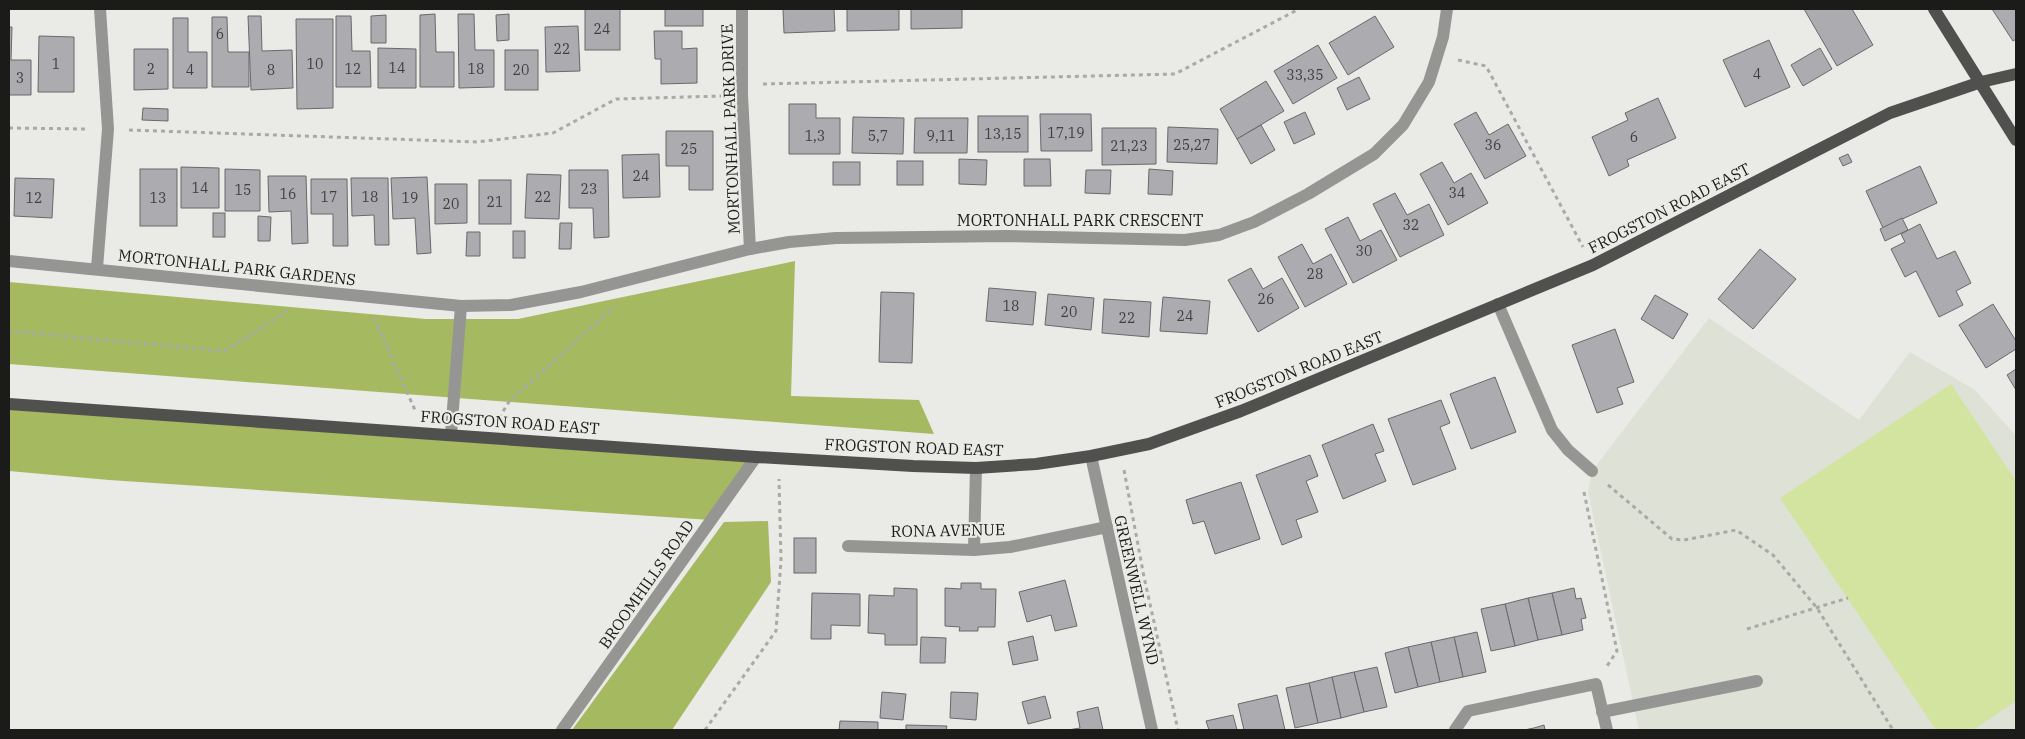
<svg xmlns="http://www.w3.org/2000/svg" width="2025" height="739" font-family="'IBM Plex Serif',serif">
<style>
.built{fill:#dee1d6}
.green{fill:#d3e4a1}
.forest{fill:#a5b961}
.building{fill:#acabaf;stroke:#69686b}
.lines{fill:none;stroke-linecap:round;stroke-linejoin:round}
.path{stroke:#a9a9a6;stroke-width:3;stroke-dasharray:4 4;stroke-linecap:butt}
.minor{stroke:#959594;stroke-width:12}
.major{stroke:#50514e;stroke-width:12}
.labels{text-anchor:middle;stroke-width:4.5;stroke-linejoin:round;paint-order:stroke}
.number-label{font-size:14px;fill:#3f3f3f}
.street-label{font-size:16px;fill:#1b1b1a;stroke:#eaebe7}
</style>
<rect width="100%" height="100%" fill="#eaebe7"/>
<path class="built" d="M1709,318L1859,420L1910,352L1975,390L2016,436V730H1639L1588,492L1592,471Z"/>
<path class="green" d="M1951,384L2016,481V701L1973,730H1936L1780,498Z"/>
<g class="forest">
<path d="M795,261L791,396L919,400L934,434L9,364V282L426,319H518Z"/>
<path d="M9,404L756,457L711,520L109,480L9,471Z"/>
<path d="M768,521L771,582L672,730H572L724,522Z"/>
</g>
<g class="building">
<rect x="585" y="9" width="35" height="41"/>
<rect x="665" y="9" width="38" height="17"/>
<path d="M783,9H834L835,31L784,33Z"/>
<path d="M847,9H899V30L847,31Z"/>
<path d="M911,9H962V28L911,29Z"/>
<path d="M1804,9H1852L1873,45L1837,66Z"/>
<path d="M1992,9H2016V39L2013,41Z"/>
<path d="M435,14L436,52H454V87H420V15Z"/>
<path d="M458,14H474L475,50H494V87L459,88Z"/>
<path d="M509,14V40L497,41L496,15Z"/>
<path d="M386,15V43H371V16Z"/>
<path d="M248,16H261L262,51L292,50L293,88L251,90Z"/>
<path d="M336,16H351L352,51H370L371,87H336Z"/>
<path d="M1375,16L1394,47L1348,75L1329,43Z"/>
<path d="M212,17H227L228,52H249V87H212Z"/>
<path d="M173,18H188V52H207V88H173Z"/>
<path d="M296,19H333V108L297,109Z"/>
<path d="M578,26L580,71L546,72L545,27Z"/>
<path d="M9,27H12L11,60H31V95H9Z"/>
<path d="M654,31H682V49L697,48V83L661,84V59H655Z"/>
<path d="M39,36L74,37V92H38Z"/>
<path d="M1769,40L1790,87L1745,107L1723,60Z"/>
<path d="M1318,45L1337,78L1293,104L1274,71Z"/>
<path d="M378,48L416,49V88H378Z"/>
<path d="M1820,48L1832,69L1803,86L1791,65Z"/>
<path d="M134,49H168V89L134,90Z"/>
<rect x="505" y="50" width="33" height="40"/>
<path d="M1359,77L1370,99L1347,110L1337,88Z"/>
<path d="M1266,81L1284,111L1237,139L1220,109Z"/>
<path d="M1658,98L1676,138L1627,160L1629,166L1609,176L1592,137L1628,120L1625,113Z"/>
<path d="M789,104H816V118H840V154H789Z"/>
<path d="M143,108L168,109V121L142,120Z"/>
<path d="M1305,112L1315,134L1294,144L1284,122Z"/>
<path d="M1476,112L1489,135L1508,124L1526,156L1485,179L1454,124Z"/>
<path d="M1040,114H1091L1092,151H1041Z"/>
<rect x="978" y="116" width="50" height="36"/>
<path d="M853,117L904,118L903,154L852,153Z"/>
<path d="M915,118H968L967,153H914Z"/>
<path d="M1261,125L1275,150L1251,164L1237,139Z"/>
<path d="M1168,127L1218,129L1217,164L1167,162Z"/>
<path d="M1102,128H1156V164L1102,165Z"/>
<path d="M666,131H713V190H689V166H666Z"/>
<path d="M659,154L660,197L623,198L622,155Z"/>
<path d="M1848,154L1852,162L1843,166L1839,158Z"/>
<path d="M959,159L987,160L986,185L959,184Z"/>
<path d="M1024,159H1050L1051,186H1024Z"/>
<rect x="897" y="161" width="26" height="24"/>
<rect x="833" y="162" width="27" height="23"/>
<path d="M1442,162L1454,183L1471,173L1488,203L1448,225L1420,174Z"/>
<path d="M1920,166L1937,203L1883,228L1866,191Z"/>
<path d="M181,167L219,168V208H181Z"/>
<rect x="140" y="169" width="37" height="57"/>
<path d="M225,169L260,170V211H225Z"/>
<path d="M1149,169L1173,171L1172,195L1148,194Z"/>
<path d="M569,170H608L609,237L594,238L593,208H569Z"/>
<path d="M1086,170H1111L1110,194L1085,193Z"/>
<path d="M527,174L561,175L559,219L525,218Z"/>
<path d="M268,176H306L308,243L292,244L291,211L269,212Z"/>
<path d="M427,177L431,253L417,254L415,218L393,219L391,178Z"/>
<path d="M15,178L54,179L52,218L14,216Z"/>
<path d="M351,178H388L389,245H375L374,215L352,216Z"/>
<path d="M311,179H347L348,246H333V214H311Z"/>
<rect x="479" y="180" width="32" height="44"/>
<path d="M435,184H467V223L435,224Z"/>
<path d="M1395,193L1407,215L1429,204L1444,235L1400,257L1373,204Z"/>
<rect x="213" y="213" width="12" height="24"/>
<path d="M258,216L271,217L270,241H258Z"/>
<path d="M1348,217L1360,241L1381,230L1397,260L1353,283L1325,229Z"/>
<path d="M1902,218L1908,230L1885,241L1880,229Z"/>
<path d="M560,223H572L571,249H559Z"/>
<path d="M1920,224L1937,259L1955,251L1971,283L1956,291L1963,305L1939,317L1916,271L1905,277L1891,249L1905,242L1901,234Z"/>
<rect x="513" y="231" width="12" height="27"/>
<path d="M467,232H480V256H466Z"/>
<path d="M1302,244L1313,264L1331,254L1347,284L1305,307L1278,257Z"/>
<path d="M1760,249L1796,279L1753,329L1718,299Z"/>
<path d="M1251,268L1263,289L1282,278L1299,308L1258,332L1228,280Z"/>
<path d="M989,288L1036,292L1033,325L986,321Z"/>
<path d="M881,292L914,293L912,363L879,362Z"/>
<path d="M1048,294L1094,298L1091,330L1045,325Z"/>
<path d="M1655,295L1688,314L1673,339L1641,319Z"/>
<path d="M1163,297L1210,301L1207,334L1160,331Z"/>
<path d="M1104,299L1151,302L1149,337L1102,333Z"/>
<path d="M1993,304L2016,341V349L1986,368L1959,325Z"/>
<path d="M1615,329L1634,382L1617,388L1623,404L1597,413L1572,345Z"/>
<path d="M2016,369V390L2007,375Z"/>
<path d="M1495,377L1516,432L1471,449L1450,394Z"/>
<path d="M1441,400L1450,423L1440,427L1456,469L1413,485L1388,419Z"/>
<path d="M1373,424L1384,451L1375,454L1386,481L1343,499L1322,445Z"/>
<path d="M1310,455L1318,476L1306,481L1318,512L1296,520L1302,537L1282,545L1256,475Z"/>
<path d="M1241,482L1260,539L1215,554L1204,521L1193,524L1186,500Z"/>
<rect x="794" y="538" width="22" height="35"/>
<path d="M1065,580L1077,626L1055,631L1051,615L1027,622L1019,592Z"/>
<path d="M961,583H981V589H996L995,627H978V631H959L960,627L945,626V588L961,589Z"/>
<path d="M894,588L917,589V645H885V634L868,633L869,595L894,596Z"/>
<path d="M1574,588L1576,599L1581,598L1586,618L1581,619L1583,630L1562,635L1552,593Z"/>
<path d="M812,593L860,594V626L831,625V639H811Z"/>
<path d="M1552,593L1562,635L1538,640L1528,598Z"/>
<path d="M1528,598L1538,640L1515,646L1505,604Z"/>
<path d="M1505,604L1515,646L1491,651L1481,609Z"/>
<path d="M1477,632L1486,672L1463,677L1454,637Z"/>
<path d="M1033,636L1038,660L1013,665L1008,642Z"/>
<path d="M921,637L946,638L945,663H920Z"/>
<path d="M1454,637L1463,677L1440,682L1431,642Z"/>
<path d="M1431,642L1440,682L1418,687L1408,647Z"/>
<path d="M1408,647L1418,687L1395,693L1385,653Z"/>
<path d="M1377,667L1387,707L1364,712L1354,672Z"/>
<path d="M1354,672L1364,712L1341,718L1332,677Z"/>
<path d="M1332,677L1341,718L1318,723L1309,683Z"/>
<path d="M1309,683L1318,723L1295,728L1286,688Z"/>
<path d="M882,692L906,694L903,720L880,718Z"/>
<path d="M951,692L978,693L976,720L950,718Z"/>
<path d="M1277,695L1285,730H1244L1238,704Z"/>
<path d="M1045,696L1051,718L1028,724L1022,702Z"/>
<path d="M1098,707L1103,730H1068L1080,728L1077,712Z"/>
<path d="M1233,715L1237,730H1209L1206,721Z"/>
<path d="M840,721L878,722V730H839Z"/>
<path d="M906,725L947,726L946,730H906Z"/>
<path d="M1544,725L1545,730H1524L1534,728Z"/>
</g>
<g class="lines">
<g class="path">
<path d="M1458,60L1486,66L1583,247"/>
<path d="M763,84L1175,74L1299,9"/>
<path d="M9,128L86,129"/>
<path d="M129,130L477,142L553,133L616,99L721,96"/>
<path d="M374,318L415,410"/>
<path d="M9,331L224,351L288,311"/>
<path d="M499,418L510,400L615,306"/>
<path d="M1124,470L1144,577L1178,730"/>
<path d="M1608,485L1672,539L1684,540L1736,530L1773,555L1817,608L1893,730"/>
<path d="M1584,492L1617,651L1607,666"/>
<path d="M1747,629L1848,598"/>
<path d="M705,730L776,631L781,560L779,479"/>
</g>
<g class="minor">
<path d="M742,9V95L750,249"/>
<path d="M9,261L461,306L511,305L581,292L750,249L789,242L836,238L1009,236L1185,240L1219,235L1254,222L1308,194L1374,154L1403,125L1429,82L1443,37L1447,9"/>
<path d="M97,268L108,129L100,9"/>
<path d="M1498,304L1552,430L1568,450L1592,471"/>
<path d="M451,434L461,306"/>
<path d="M1091,456L1152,730"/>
<path d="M848,546L974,550L1010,547L1107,527"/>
<path d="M974,550L976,468"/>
<path d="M1602,712L1757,681"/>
<path d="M562,730L756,457"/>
<path d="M1455,730L1468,711L1596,684L1607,730"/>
</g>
<g class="major">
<path d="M1934,9L2016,140"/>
<path d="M9,404L756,457L913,466L976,468L1036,464L1091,456L1149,444L1241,411L1593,265L1890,113L1981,82L2016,74"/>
</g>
</g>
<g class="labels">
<g class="number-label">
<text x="602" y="34">24</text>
<text x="220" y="39">6</text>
<text x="562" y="54">22</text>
<text x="56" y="69">1</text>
<text x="315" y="69">10</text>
<text x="397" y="73">14</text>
<text x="151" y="74">2</text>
<text x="353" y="74">12</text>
<text x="476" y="74">18</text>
<text x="190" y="75">4</text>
<text x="271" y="75">8</text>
<text x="521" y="75">20</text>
<text x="1757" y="79">4</text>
<text x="1305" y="80">33,35</text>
<text x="20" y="83">3</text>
<text x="1066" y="138">17,19</text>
<text x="1003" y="139">13,15</text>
<text x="815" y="141">1,3</text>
<text x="878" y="141">5,7</text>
<text x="941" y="141">9,11</text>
<text x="1634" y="142">6</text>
<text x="1192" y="150">25,27</text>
<text x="1493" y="150">36</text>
<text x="1129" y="151">21,23</text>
<text x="689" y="154">25</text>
<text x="641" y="181">24</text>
<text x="200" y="193">14</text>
<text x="589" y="194">23</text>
<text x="243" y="195">15</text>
<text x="1457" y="198">34</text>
<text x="288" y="199">16</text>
<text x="329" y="202">17</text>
<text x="370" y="202">18</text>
<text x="543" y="202">22</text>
<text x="34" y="203">12</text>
<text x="158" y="203">13</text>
<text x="410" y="203">19</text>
<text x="495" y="207">21</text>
<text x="451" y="209">20</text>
<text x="1411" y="230">32</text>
<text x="1364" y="256">30</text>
<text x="1315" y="279">28</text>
<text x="1266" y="304">26</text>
<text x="1011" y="311">18</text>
<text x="1069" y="317">20</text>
<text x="1185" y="321">24</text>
<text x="1127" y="323">22</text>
</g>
<g class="street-label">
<text transform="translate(730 129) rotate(-92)" y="6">MORTONHALL PARK DRIVE</text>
<text transform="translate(1669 208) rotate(-27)" y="6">FROGSTON ROAD EAST</text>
<text x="1080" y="226">MORTONHALL PARK CRESCENT</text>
<text transform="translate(237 267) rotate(6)" y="6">MORTONHALL PARK GARDENS</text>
<text transform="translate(1299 369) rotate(-22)" y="6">FROGSTON ROAD EAST</text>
<text transform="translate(510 422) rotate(4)" y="6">FROGSTON ROAD EAST</text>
<text transform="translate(914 447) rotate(2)" y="6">FROGSTON ROAD EAST</text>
<text transform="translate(948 530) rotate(-1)" y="6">RONA AVENUE</text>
<text transform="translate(646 584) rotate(-55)" y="6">BROOMHILLS ROAD</text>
<text transform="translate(1137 590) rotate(77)" y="6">GREENWELL WYND</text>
</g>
</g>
<rect width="2025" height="739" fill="none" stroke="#1b1b1a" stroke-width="20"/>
</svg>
